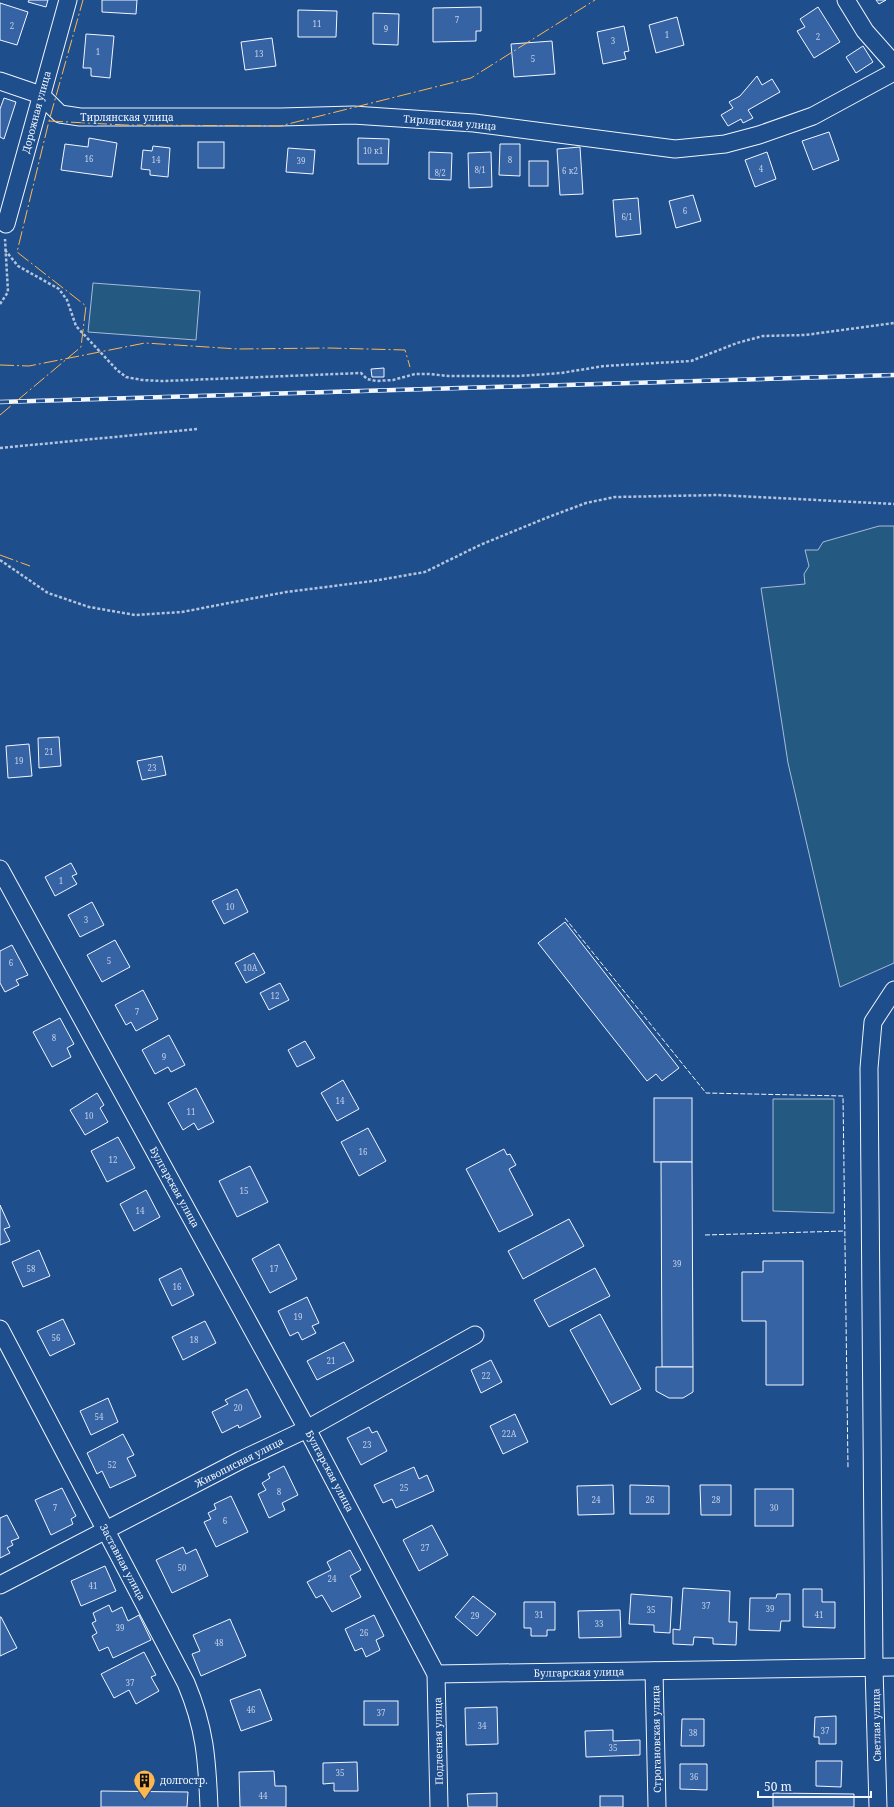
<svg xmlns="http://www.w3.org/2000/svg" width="894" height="1807" font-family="'Noto Serif',serif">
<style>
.green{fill:#245a82;stroke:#a8bbd7}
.building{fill:#3563a3;stroke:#f2f6ff}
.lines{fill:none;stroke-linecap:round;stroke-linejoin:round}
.minor-casing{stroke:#f2f6ff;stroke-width:19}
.path{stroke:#b3c4dc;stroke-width:2.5;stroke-dasharray:3 2;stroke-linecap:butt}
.minor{stroke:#1f4e8c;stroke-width:17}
.rail-casing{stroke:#f2f6ff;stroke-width:4.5}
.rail{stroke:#1f4e8c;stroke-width:3;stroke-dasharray:9;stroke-linecap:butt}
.fence{stroke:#f2f6ff;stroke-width:1;stroke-dasharray:5 2;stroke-linecap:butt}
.power{stroke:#ffb74d;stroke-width:1;stroke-dasharray:14 3 2 3;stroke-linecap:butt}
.labels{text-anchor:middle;stroke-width:3;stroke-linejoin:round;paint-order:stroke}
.number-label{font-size:8px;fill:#c3d1e8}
.street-label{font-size:10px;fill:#f2f6ff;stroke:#1f4e8c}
.poi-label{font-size:10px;fill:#f2f6ff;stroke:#1f4e8c;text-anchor:start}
</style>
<rect width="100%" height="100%" fill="#1f4e8c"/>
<g class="green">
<path d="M93,283L200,291L196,340L88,332Z"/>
<path d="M879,526H894V963L840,987L788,763L761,588L805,584L804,574L809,566L805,550H818L823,542Z"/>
<path d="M773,1099H834V1213L773,1211Z"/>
</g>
<g class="building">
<path d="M29,0H48L46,7L28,2Z"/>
<path d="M102,0H137L136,14L102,12Z"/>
<path d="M876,0H886L879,4Z"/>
<path d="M0,3L28,12L17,45L0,40Z"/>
<path d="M481,7V31H476V41L433,42V8Z"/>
<path d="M818,7L840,42L814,58L797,31L805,27L800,19Z"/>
<path d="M298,10L337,11L336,37H298Z"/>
<path d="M373,13L399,14L398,45L373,44Z"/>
<path d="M677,17L684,45L656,53L649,25Z"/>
<path d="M624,26L629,51L624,52L626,59L603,64L597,32Z"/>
<path d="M86,34L114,36L110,78L91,76V68H83Z"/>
<path d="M272,38L276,66L245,70L241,42Z"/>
<path d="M552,41L555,74L514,77L511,44Z"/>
<path d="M863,46L873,62L856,73L846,57Z"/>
<path d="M757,76L762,85L772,79L780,92L748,110L753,118L743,123L741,119L728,126L721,115L733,108L729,102L740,96Z"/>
<path d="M4,98L16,102L4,139L0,137V109Z"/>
<path d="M829,132L839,160L813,170L802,141Z"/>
<path d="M89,138L117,143L112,177L61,170L65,144L88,147Z"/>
<path d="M358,138L389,139L388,164H358Z"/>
<rect x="198" y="142" width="26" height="26"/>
<path d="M500,144H520V176L499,175Z"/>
<path d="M153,146L170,148L168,177L150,175V170L141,169L143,150L152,151Z"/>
<path d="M580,147L583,194L560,195L557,149Z"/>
<path d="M288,148L315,150L313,174L286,172Z"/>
<path d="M429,152L452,153L451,180L429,179Z"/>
<path d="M491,152L492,187L469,188L468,153Z"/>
<path d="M767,152L776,179L755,187L745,160Z"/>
<rect x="529" y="161" width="19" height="25"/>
<path d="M693,195L701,221L676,228L669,201Z"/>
<path d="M638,198L641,234L616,237L613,200Z"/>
<path d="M384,368V377H372L371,369Z"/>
<path d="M59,737L61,766L39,768L38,738Z"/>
<path d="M29,744L32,776L8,778L6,746Z"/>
<path d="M162,756L166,775L142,780L137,761Z"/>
<path d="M71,863L77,874L72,876L77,884L55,896L45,877Z"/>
<path d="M237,889L248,912L224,924L212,901Z"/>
<path d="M92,902L104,925L80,937L68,915Z"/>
<path d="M565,922L679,1068L662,1081L656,1074L647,1081L538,943Z"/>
<path d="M115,940L130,967L102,982L87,955Z"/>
<path d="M12,945L28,975L16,980L19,985L5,992L0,983V951Z"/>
<path d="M254,953L265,973L246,983L235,963Z"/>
<path d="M280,983L289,1000L269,1010L260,993Z"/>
<path d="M143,990L158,1019L136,1031L131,1022L126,1025L115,1005Z"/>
<path d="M60,1018L74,1044L67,1048L71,1057L52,1067L33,1032Z"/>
<path d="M169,1035L185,1065L171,1072L168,1067L155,1074L142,1050Z"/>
<path d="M305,1041L315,1058L297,1067L288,1050Z"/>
<path d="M343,1080L359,1109L337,1121L321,1093Z"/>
<path d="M196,1088L214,1122L198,1130L194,1123L183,1130L168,1103Z"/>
<path d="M97,1093L104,1105L100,1108L108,1122L85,1135L70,1110Z"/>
<rect x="654" y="1098" width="38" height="64"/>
<path d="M368,1128L386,1161L359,1176L341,1142Z"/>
<path d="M118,1137L135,1168L107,1182L91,1151Z"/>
<path d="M504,1149L507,1155L510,1154L516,1165L509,1169L533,1215L499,1232L466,1169Z"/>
<path d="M661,1162H692L693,1367H662Z"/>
<path d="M250,1166L268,1202L237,1217L219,1181Z"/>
<path d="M146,1190L160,1217L134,1231L120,1204Z"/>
<path d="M0,1205L10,1227L4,1229L10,1241L0,1245Z"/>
<path d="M569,1219L584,1246L523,1279L508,1251Z"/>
<path d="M279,1244L297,1279L270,1293L252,1259Z"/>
<path d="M39,1250L50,1276L23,1287L12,1262Z"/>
<path d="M763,1261H803V1385H766V1321H742V1272H763Z"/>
<path d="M181,1268L194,1295L172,1306L159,1279Z"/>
<path d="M595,1268L610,1296L549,1327L534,1300Z"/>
<path d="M307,1297L319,1323L312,1326L316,1333L302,1340L298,1332L290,1336L278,1311Z"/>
<path d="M600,1314L641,1389L611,1405L570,1330Z"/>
<path d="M63,1319L75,1344L50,1356L37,1331Z"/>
<path d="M205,1321L216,1343L183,1360L172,1337Z"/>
<path d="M344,1342L354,1361L317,1380L307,1361Z"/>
<path d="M491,1360L502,1382L481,1393L471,1370Z"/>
<path d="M656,1367H693V1392L683,1398H669L656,1391Z"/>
<path d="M247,1389L261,1417L239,1428L238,1425L222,1433L212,1412L228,1404L225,1400Z"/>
<path d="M108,1398L118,1422L91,1435L80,1411Z"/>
<path d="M515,1414L528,1442L503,1454L490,1426Z"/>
<path d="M369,1427L372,1433L377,1431L387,1451L361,1465L347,1438Z"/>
<path d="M123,1434L134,1455L127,1458L136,1476L110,1488L102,1471L97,1474L87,1453Z"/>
<path d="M284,1466L298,1495L282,1503L285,1510L269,1518L258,1494L266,1490L262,1483L270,1478L268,1474Z"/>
<path d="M414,1467L419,1479L427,1475L434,1491L396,1508L392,1499L383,1503L374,1485Z"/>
<path d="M613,1485L614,1514L578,1515L577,1486Z"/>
<path d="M630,1485L669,1486V1514H630Z"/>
<path d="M700,1485H731V1515H701Z"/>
<path d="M62,1488L76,1516L71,1519L73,1524L51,1535L35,1500Z"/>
<rect x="755" y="1489" width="38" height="37"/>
<path d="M231,1496L248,1532L216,1547L204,1522L211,1519L208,1513L216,1509L214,1504Z"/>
<path d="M7,1515L19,1538L11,1541L13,1545L7,1548L10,1553L0,1558V1518Z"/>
<path d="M432,1525L448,1555L419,1571L403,1540Z"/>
<path d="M183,1547L186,1554L196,1549L208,1576L172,1593L156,1560Z"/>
<path d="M350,1550L361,1570L350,1576L361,1597L332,1612L322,1595L316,1598L307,1582L331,1570L327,1562Z"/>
<path d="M105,1566L116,1591L81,1606L71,1581Z"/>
<path d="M683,1588L730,1591L729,1622H737L736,1645L713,1644V1638L694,1637L693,1645L673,1644V1629L680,1630Z"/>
<path d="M803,1589H822V1602H835V1628L803,1627Z"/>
<path d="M631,1594L672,1597L670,1633L654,1632V1625L629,1624Z"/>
<path d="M777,1594H790V1621H781L780,1631L749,1630L750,1598H776Z"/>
<path d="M473,1596L496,1614L477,1636L455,1617Z"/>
<path d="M524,1602H555V1630H547V1636H531V1628H524Z"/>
<path d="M109,1605L112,1612L122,1607L128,1621L139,1615L151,1640L113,1658L108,1647L99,1651L92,1636L97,1633L92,1623L96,1621L93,1613Z"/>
<path d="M620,1610L621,1637L579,1638L578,1611Z"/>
<path d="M374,1615L384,1636L376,1640L380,1650L366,1657L362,1648L355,1651L345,1629Z"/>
<path d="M0,1617H1L17,1648L0,1656Z"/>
<path d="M230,1619L246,1656L201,1676L192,1654L200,1651L193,1635Z"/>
<path d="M144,1652L156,1675L151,1677L159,1691L136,1704L129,1690L114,1698L101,1674Z"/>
<path d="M260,1689L272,1720L241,1731L230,1700Z"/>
<rect x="364" y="1701" width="34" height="24"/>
<path d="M497,1707L498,1744L466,1745L465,1708Z"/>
<path d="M836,1716V1744H819V1737H814L815,1717Z"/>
<path d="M682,1719H704V1746H681Z"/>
<path d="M613,1730V1741L640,1740V1755L586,1757L585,1731Z"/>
<path d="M816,1761H842L841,1787L816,1786Z"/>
<path d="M357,1762L358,1791H334V1783L323,1784V1763Z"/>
<path d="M680,1764H707V1790L680,1789Z"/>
<path d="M274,1771L275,1786H286V1807H240L239,1772Z"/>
<path d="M101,1791L188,1792L187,1807H101Z"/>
<path d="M497,1793V1807H468L467,1794Z"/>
<path d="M773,1793L854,1794V1807H773Z"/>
<rect x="600" y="1796" width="23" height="11"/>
</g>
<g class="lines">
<defs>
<g id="minor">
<path d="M846,0L865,31L894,64"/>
<path d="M0,81L41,95L60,114L80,117H281L353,115L474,123L675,149L725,144L759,135L813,116L894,72"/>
<path d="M6,224L68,0"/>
<path d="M0,869L307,1429L436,1674L439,1807"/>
<path d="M0,1329L186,1683C205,1728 207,1759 209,1807"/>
<path d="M0,1585L241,1460L307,1429L475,1335"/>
<path d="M654,1671L657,1807"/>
<path d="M436,1674L894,1667"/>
<path d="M878,1807L874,1667L869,1068L873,1022L894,990"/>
</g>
</defs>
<use href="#minor" class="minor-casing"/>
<g class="path">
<path d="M5,250L18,266L59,289L67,300L76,326L117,370L126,377L142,380L163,381L361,373L367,379L376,381L393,380L415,374H429L448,376H519L561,373L604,366L691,361L737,343L763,336L805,335L894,323"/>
<path d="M0,304L8,292L5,239"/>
<path d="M0,448L197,429"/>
<path d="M0,560L48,593L89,607L135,615L182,612L286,592L373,581L425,572L480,545L546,518L586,503L615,497L718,495L894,504"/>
</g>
<use href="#minor" class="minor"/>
<defs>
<path id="rail" d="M0,402L894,375"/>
</defs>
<use href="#rail" class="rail-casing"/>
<use href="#rail" class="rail"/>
<g class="fence">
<path d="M565,918L706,1093L843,1096L848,1468"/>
<path d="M705,1235L845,1231"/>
</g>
<g class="power">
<path d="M49,121L125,125L280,126L471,78L595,0"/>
<path d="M0,365L29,366L145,343L238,349L329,348L405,350L410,367"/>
<path d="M0,415L81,347L86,306L17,252L49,121L83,0"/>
<path d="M0,555L30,566"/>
</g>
</g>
<defs>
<symbol id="building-pin" viewBox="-11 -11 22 30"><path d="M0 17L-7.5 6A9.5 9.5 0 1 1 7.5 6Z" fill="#ffb74d" stroke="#1f4e8c"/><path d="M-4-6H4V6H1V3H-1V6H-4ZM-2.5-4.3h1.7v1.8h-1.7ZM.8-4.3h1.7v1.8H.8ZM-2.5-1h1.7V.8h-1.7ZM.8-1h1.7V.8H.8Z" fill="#111"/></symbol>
</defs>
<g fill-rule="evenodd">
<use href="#building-pin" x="132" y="1768" width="25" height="34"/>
</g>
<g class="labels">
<g class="number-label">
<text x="457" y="23">7</text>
<text x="317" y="27">11</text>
<text x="12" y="29">2</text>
<text x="386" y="32">9</text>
<text x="667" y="38">1</text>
<text x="818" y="40">2</text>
<text x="613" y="44">3</text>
<text x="98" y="55">1</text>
<text x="259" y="57">13</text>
<text x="533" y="62">5</text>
<text x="373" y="154">10 к1</text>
<text x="89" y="162">16</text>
<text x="156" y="163">14</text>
<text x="510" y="163">8</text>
<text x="301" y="164">39</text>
<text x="761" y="172">4</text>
<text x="480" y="173">8/1</text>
<text x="570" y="174">6 к2</text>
<text x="440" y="176">8/2</text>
<text x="685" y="214">6</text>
<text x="627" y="220">6/1</text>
<text x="49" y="755">21</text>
<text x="19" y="764">19</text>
<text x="152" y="771">23</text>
<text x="61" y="884">1</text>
<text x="230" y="910">10</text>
<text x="86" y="923">3</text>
<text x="109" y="964">5</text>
<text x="11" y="966">6</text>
<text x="250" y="971">10А</text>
<text x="275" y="999">12</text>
<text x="137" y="1015">7</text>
<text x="54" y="1041">8</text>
<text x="164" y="1060">9</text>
<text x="340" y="1104">14</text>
<text x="191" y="1115">11</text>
<text x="89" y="1119">10</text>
<text x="363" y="1155">16</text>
<text x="113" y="1163">12</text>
<text x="244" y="1194">15</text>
<text x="140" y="1214">14</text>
<text x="677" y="1267">39</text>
<text x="31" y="1272">58</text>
<text x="274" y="1272">17</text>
<text x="177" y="1290">16</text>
<text x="298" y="1320">19</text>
<text x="56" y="1341">56</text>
<text x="194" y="1343">18</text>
<text x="331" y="1364">21</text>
<text x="486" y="1379">22</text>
<text x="238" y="1411">20</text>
<text x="99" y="1420">54</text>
<text x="509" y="1437">22А</text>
<text x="367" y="1448">23</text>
<text x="112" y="1468">52</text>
<text x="404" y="1491">25</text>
<text x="279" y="1495">8</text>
<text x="596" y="1503">24</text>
<text x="650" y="1503">26</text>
<text x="716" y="1503">28</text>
<text x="55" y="1511">7</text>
<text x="774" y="1511">30</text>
<text x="225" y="1524">6</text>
<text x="425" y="1551">27</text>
<text x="182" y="1571">50</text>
<text x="332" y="1582">24</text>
<text x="93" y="1589">41</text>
<text x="706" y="1609">37</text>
<text x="770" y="1612">39</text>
<text x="651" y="1613">35</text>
<text x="539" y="1618">31</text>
<text x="819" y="1618">41</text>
<text x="475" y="1619">29</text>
<text x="599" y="1627">33</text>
<text x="120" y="1631">39</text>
<text x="364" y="1636">26</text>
<text x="219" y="1646">48</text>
<text x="130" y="1686">37</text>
<text x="251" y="1713">46</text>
<text x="381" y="1716">37</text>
<text x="482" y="1729">34</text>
<text x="825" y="1734">37</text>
<text x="693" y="1736">38</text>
<text x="613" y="1751">35</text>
<text x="340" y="1776">35</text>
<text x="694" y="1780">36</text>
<text x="263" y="1799">44</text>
</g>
<g class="street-label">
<text transform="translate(36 112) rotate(-75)" y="4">Дорожная улица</text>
<text x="127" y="121">Тирлянская улица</text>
<text transform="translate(450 122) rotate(5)" y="4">Тирлянская улица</text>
<text transform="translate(175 1187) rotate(61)" y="4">Булгарская улица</text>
<text transform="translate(239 1462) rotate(-27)" y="4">Живописная улица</text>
<text transform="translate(330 1471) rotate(62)" y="4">Булгарская улица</text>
<text transform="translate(123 1562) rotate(62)" y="4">Заставная улица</text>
<text transform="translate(579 1672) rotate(-1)" y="4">Булгарская улица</text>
<text transform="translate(876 1725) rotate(-91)" y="4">Светлая улица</text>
<text transform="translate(656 1739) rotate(-91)" y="4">Строгановская улица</text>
<text transform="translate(438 1741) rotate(-91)" y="4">Подлесная улица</text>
</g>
<g class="poi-label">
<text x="160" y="1784">долгостр.</text>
</g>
</g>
<path d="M758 1791v6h113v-6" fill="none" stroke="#f2f6ff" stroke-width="2"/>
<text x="764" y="1791" font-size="12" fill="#f2f6ff" stroke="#1f4e8c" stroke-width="3" paint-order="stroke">50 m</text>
</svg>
